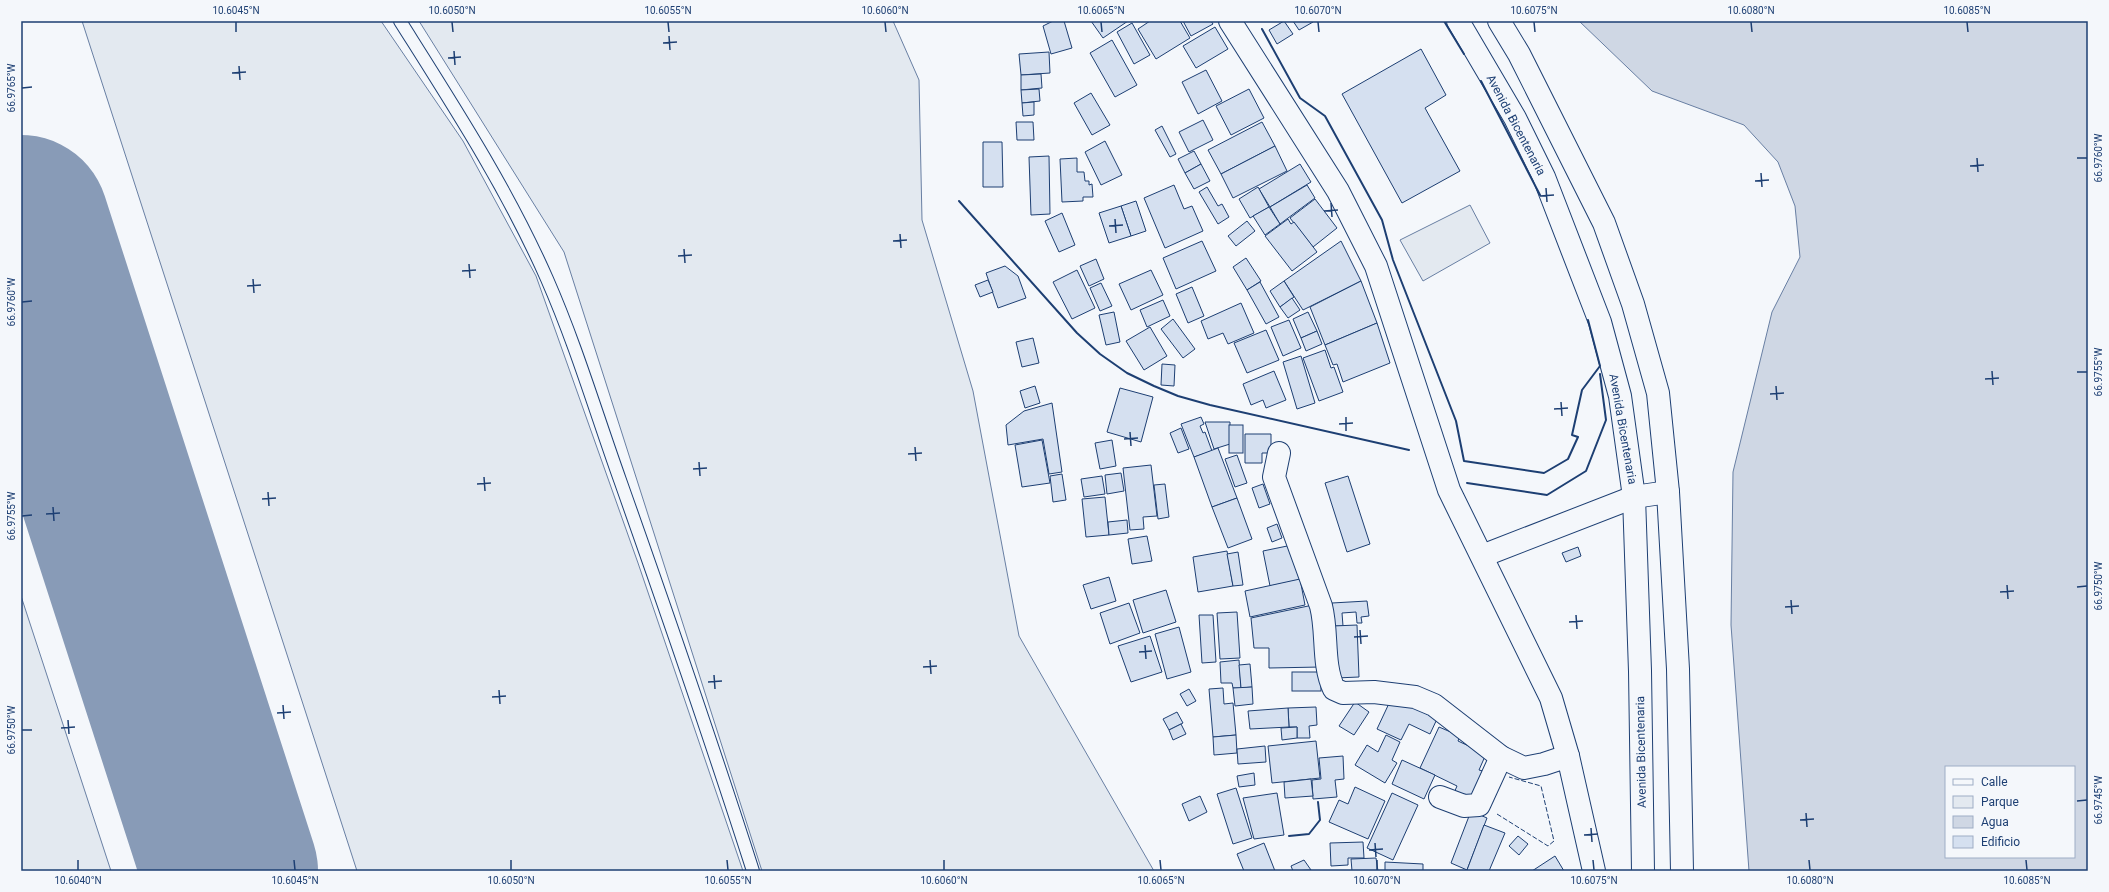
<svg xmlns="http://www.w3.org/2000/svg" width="2109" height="892" font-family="Roboto,sans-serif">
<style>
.green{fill:#e3e9f0;stroke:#687fa3}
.water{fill:#cfd7e4;stroke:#687fa3;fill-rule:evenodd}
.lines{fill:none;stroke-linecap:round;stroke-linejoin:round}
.runway{stroke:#889bb7;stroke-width:176}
.building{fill:#d5e0f0;stroke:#1d3f73}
.service-casing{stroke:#1d3f73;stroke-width:14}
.minor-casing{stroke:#1d3f73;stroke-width:24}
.tertiary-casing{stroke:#1d3f73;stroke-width:24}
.service{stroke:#f4f7fb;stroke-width:12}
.minor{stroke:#f4f7fb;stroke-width:22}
.tertiary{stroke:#f4f7fb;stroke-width:22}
.fence{stroke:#1d3f73;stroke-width:1;stroke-dasharray:5 2;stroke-linecap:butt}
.wall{stroke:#1d3f73;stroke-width:2}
.ticks{fill:none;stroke:#1d3f73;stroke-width:1.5}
.labels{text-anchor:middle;stroke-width:3;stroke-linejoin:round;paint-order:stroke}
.street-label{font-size:12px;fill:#1d3f73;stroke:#f4f7fb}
.neatline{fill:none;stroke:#1d3f73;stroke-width:1.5}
.ticks-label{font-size:10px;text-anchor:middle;fill:#1d3f73}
</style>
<rect width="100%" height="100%" fill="#f4f7fb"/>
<g class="green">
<path d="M82,21H381L463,141L536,276L638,563L743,871H357Z"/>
<path d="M419,21H893L919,80L922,220L973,391L1019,636L1154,871H762L564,252Z"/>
<path d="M1470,205L1490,243L1423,281L1400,240Z"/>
<path d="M21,596L111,871H21Z"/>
</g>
<path class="water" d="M1579,21H2088V871H1749L1731,625L1733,472L1772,312L1800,257L1795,206L1778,162L1744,125L1652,91ZM1946,767H2074V857H1946Z"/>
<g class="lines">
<path class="runway" d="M21,223L230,871"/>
</g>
<g class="building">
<path d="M1053,21H1064L1072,48L1051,54L1043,26Z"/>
<path d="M1091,21H1128L1103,38Z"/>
<path d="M1150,21H1180L1190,38L1156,59L1138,29Z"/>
<path d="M1183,21H1211L1213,24L1191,36Z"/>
<path d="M1284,21L1293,34L1277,44L1269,30Z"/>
<path d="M1293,21H1313V22L1299,30Z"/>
<path d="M1132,23L1150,55L1134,64L1117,32Z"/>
<path d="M1215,27L1228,49L1196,68L1183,46Z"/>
<path d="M1112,40L1137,85L1115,97L1090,53Z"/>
<path d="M1421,49L1446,95L1425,108L1460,171L1402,203L1342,94Z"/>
<path d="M1049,52L1050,73L1021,75L1019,54Z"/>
<path d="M1206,70L1222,101L1198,114L1182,82Z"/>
<path d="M1041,74L1042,88L1021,90V75Z"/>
<path d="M1039,89L1040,101L1022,103L1021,90Z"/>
<path d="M1249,89L1264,118L1231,135L1216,106Z"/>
<path d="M1091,93L1110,125L1092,135L1074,103Z"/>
<path d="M1034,102V115L1023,116L1022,103Z"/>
<path d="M1203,120L1213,140L1189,152L1179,132Z"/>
<path d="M1016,122H1033L1034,140H1017Z"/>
<path d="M1262,122L1275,146L1221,174L1208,150Z"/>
<path d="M1162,126L1176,154L1170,157L1155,130Z"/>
<path d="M1105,141L1122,175L1101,185L1085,152Z"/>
<path d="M983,142H1002L1003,187H983Z"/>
<path d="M1275,146L1287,171L1233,198L1221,174Z"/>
<path d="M1194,151L1201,164L1185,173L1178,159Z"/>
<path d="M1049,156L1050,214L1031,215L1029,157Z"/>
<path d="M1077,158V172H1084L1085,181H1089V185L1092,184L1093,197H1083V201L1062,202L1060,159Z"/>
<path d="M1201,164L1210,181L1194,189L1185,173Z"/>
<path d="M1300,164L1311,182L1270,207L1259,189Z"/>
<path d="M1174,185L1184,209L1192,206L1203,231L1165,248L1144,198Z"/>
<path d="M1307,185L1315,198L1280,224L1270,207Z"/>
<path d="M1207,187L1218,206L1222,204L1229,217L1218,224L1199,192Z"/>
<path d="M1258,187L1269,207L1250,218L1239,199Z"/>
<path d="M1315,199L1337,228L1313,247L1290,218Z"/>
<path d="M1136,201L1146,231L1131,236L1121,206Z"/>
<path d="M1121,206L1131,236L1109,243L1099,213Z"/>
<path d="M1269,207L1280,224L1265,235L1253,216Z"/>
<path d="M1062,213L1075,245L1059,252L1045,221Z"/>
<path d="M1288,219L1291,224L1294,222L1317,252L1292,271L1265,236Z"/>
<path d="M1247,221L1255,231L1236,246L1228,236Z"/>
<path d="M1202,241L1216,271L1176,289L1163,258Z"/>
<path d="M1341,241L1361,281L1303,310L1284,281Z"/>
<path d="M1246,258L1261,281L1247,290L1233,267Z"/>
<path d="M1096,259L1104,279L1089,286L1080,266Z"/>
<path d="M1005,266L1018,276L1026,298L998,308L986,273Z"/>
<path d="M1077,270L1095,308L1072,319L1053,282Z"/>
<path d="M1151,270L1163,295L1131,310L1119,284Z"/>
<path d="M988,280L993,292L980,297L975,285Z"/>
<path d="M1284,281L1294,297L1280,307L1270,291Z"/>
<path d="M1361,281L1377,323L1325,345L1310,307Z"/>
<path d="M1260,282L1279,317L1266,324L1247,290Z"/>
<path d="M1101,283L1112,306L1100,311L1090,288Z"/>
<path d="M1192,287L1204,316L1188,323L1176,294Z"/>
<path d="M1292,298L1300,310L1288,318L1280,307Z"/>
<path d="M1163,300L1170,316L1147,327L1140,310Z"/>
<path d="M1241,303L1254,333L1228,344L1223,333L1208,339L1201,321Z"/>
<path d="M1114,312L1120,342L1106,345L1099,315Z"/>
<path d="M1308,312L1317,331L1301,338L1293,319Z"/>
<path d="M1173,319L1195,349L1183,358L1161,329Z"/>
<path d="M1289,320L1301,348L1283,356L1271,327Z"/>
<path d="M1377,323L1390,363L1343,382L1337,364L1333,365L1325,345Z"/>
<path d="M1150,327L1167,356L1144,370L1126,341Z"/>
<path d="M1266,330L1279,360L1247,373L1234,343Z"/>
<path d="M1317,331L1322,344L1306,351L1301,338Z"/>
<path d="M1033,338L1039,363L1022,367L1016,342Z"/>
<path d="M1325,350L1331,368L1334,367L1343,392L1319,401L1303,358Z"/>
<path d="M1301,356L1315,403L1297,409L1283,362Z"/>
<path d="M1162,364L1175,365L1174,386L1161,385Z"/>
<path d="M1274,371L1286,400L1266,408L1263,400L1251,405L1243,384Z"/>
<path d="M1035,386L1040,403L1025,408L1020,391Z"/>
<path d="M1120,388L1153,397L1141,442L1107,432Z"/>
<path d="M1052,403L1062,472L1049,474L1043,439L1008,445L1006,425L1024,411Z"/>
<path d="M1201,417L1204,424L1200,426L1203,433L1205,432L1212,451L1194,457L1181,424Z"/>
<path d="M1205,422H1230V444L1214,449Z"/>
<rect x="1229" y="425" width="14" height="28"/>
<path d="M1181,428L1189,449L1178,453L1170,433Z"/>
<path d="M1245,434H1271V453H1262V463H1245Z"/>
<path d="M1042,440L1050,483L1022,487L1015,445Z"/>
<path d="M1112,440L1116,466L1100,469L1095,443Z"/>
<path d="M1218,448L1237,498L1212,507L1194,457Z"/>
<path d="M1237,455L1247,483L1235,487L1225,459Z"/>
<path d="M1151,465L1157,516L1143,517L1144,529L1130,530L1123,468Z"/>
<path d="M1121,473L1124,491L1107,494L1105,475Z"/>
<path d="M1062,474L1066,500L1053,502L1050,476Z"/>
<path d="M1102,476L1105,494L1084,497L1081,479Z"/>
<path d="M1348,476L1370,544L1347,552L1325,483Z"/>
<path d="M1165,484L1169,517L1158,519L1154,485Z"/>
<path d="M1263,484L1270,504L1259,508L1252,488Z"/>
<path d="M1105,497L1109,535L1086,537L1082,499Z"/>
<path d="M1237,498L1252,539L1228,548L1212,507Z"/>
<path d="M1127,520L1128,533L1109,535L1108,522Z"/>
<path d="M1277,524L1282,538L1272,542L1267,528Z"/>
<path d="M1147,536L1152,561L1132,564L1128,539Z"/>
<path d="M1297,544L1304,579L1270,586L1263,551Z"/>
<path d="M1578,547L1581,556L1566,562L1562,553Z"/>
<path d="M1227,551L1233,586L1198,592L1193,557Z"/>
<path d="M1238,552L1243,585L1233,586L1227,554Z"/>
<path d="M1109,577L1116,601L1091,609L1083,585Z"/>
<path d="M1300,579L1305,605L1250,617L1245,591Z"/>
<path d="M1166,590L1176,622L1143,633L1133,600Z"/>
<path d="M1367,601L1369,616L1361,617L1362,623H1357L1356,612L1342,613L1343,626H1333L1332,603Z"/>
<path d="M1129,603L1140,633L1110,644L1100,613Z"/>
<path d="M1313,605L1321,667L1269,668V648H1254L1251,618Z"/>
<path d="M1237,612L1240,658L1220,659L1217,613Z"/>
<path d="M1199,615H1213L1216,662L1202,663Z"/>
<path d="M1357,625L1359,677L1336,678L1333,626Z"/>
<path d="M1179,627L1191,672L1167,679L1155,634Z"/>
<path d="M1150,636L1162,672L1131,682L1118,646Z"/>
<path d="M1239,660L1241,688H1233L1232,683H1221L1220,662Z"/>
<path d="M1250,664L1252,687L1241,688L1239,665Z"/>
<rect x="1292" y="672" width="29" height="19"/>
<path d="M1252,687L1253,704L1235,706L1233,688Z"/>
<path d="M1223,688L1224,704L1233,703L1236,735L1213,737L1209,689Z"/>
<path d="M1189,689L1196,701L1187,706L1180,694Z"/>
<path d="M1392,697L1437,719L1430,734L1409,724L1401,740L1377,729Z"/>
<path d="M1355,702L1369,712L1354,735L1339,726Z"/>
<path d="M1316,707L1317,725L1309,726L1310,738H1297V727H1289L1288,708Z"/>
<path d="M1288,708L1289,727L1250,729L1248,711Z"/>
<path d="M1177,712L1183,723L1169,730L1163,719Z"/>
<path d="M1181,724L1186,734L1173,740L1169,730Z"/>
<path d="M1297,727V738L1282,740L1281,728Z"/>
<path d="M1439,727L1460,736L1458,741L1486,754L1479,770L1483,771L1470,800L1454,793L1457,786L1420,768Z"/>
<path d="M1236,735L1237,753L1214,755L1213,737Z"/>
<path d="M1386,735L1400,742L1392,760L1397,763L1385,783L1355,765L1367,745L1378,752Z"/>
<path d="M1316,741L1320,778L1272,783L1268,746Z"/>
<path d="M1265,746L1266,762L1238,764L1237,749Z"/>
<path d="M1343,756L1344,779L1335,780L1337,797L1313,799L1312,780L1321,779L1319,758Z"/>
<path d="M1402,760L1435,775L1424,799L1392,784Z"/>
<path d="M1254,773L1255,785L1239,787L1237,776Z"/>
<path d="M1311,779L1313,796L1285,798L1284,782Z"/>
<path d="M1355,787L1385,801L1368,839L1329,822L1339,800L1348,804Z"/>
<path d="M1236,788L1252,838L1233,844L1217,794Z"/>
<path d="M1277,793L1284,835L1254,839L1243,798Z"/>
<path d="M1392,793L1418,805L1393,860L1367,848Z"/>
<path d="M1200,796L1207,812L1189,821L1182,804Z"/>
<path d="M1471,811L1487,818L1467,870L1451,863Z"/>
<path d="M1484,825L1505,833L1489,871H1470L1467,870Z"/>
<path d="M1518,836L1528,844L1519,855L1509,846Z"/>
<path d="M1363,842L1364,858H1348V865L1331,866L1330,843Z"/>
<path d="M1264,843L1275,871H1244L1237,854Z"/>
<path d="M1555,856L1564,871H1532Z"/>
<path d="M1376,858L1378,871H1352L1351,859Z"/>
<path d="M1304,860L1311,870L1293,871L1291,866Z"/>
<path d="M1385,862L1423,864V871H1385Z"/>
</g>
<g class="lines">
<defs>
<path id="service" d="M400,21C453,105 507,188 547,279C576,345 596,413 620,480C666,610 711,740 753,871"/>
<g id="minor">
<path d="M1230,21L1338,191L1376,266L1449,490L1551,698L1568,756L1594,871"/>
<path d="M1279,453L1274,477L1321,606C1328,633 1322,664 1334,689L1343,693L1374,692L1415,697L1434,705L1501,757L1524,768L1544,764L1568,756"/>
<path d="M1482,556L1634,497L1668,492"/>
<path d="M1440,797L1464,806L1479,805L1501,757"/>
</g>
<g id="tertiary">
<path d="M1458,21L1515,118L1544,177L1600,322L1620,396L1634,497L1640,671L1643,871"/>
<path d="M1499,21L1519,54L1604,223L1633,304L1658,393L1668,492L1678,669L1682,871"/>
</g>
</defs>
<use href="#service" class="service-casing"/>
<use href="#minor" class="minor-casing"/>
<use href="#tertiary" class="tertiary-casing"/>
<use href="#service" class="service"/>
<use href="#minor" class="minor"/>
<use href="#tertiary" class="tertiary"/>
<path class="fence" d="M1497,814L1548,846L1554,841L1541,786L1509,777"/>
<g class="wall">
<path d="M1444,21L1464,54"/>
<path d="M1262,29L1300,98L1325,116L1382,220L1393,260L1456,421L1464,461L1544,473L1568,459L1578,437L1572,435L1582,390L1600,366L1588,320"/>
<path d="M1481,81L1540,195"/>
<path d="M959,201L1077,333L1100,354L1127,373L1154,386L1178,396L1210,405L1409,450"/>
<path d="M1467,483L1547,495L1586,471L1606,420L1600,374"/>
<path d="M1289,836L1309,834L1320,820L1318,802"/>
</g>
</g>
<path class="ticks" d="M236,22V32M452,22L453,32M668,22L669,32M885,22L886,32M1101,22L1102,32M1318,22L1319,32M1534,22L1535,32M1751,22L1752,32M1967,22L1968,32M669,36L670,50M663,43L677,42M454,51L455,65M448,58L461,57M239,66L240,80M232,73L246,72M22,88L32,87M1977,158L1978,172M2077,158H2087M1970,166L1984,165M1761,173L1762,187M1755,181L1769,180M1546,188L1547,202M1540,196L1554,195M1331,203L1332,217M1324,211L1338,210M1115,219L1116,233M1109,226L1123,225M900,234L901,248M893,241L907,240M684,249L685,263M678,256L692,255M469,264L470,278M462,271L476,270M253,279L254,293M247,286L261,285M22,302L32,301M1992,371L1993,385M2077,372H2087M1985,379L1999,378M1776,386L1777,400M1770,394L1784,393M1561,402L1562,416M1554,409L1568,408M1346,417V431M1339,424L1353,423M1130,432L1131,446M1124,439L1138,438M915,447L916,461M908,454L922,453M699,462L700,476M693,469L707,468M484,477L485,491M477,484L491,483M268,492L269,506M262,499L276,498M53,507L54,521M46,514L60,513M22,516L32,515M2007,585L2008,599M2077,587L2087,586M2000,592L2014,591M1791,600L1792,614M1785,607L1799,606M1576,615L1577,629M1569,622L1583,621M1360,630L1361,644M1354,637L1368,636M1145,645L1146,659M1139,652L1152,651M930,660L931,674M923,667L937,666M714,675L715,689M708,682L722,681M499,690L500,704M492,697L506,696M283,705L284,719M277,713L291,712M68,720L69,734M61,728L75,727M22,730H32M2077,801L2087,800M1806,813L1807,827M1800,820L1814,819M1591,828L1592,842M1584,835L1598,834M1375,843L1376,857M1369,850L1383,849M78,860V870M294,860L295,870M511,860V870M727,860L728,870M944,860V870M1160,860L1161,870M1377,860V870M1593,860L1594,870M1809,860L1810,870M2026,860L2027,870"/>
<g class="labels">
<g class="street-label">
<text transform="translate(1516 125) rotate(62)" y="4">Avenida Bicentenaria</text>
<text transform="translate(1623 429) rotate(80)" y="4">Avenida Bicentenaria</text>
<text transform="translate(1641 752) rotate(-91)" y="4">Avenida Bicentenaria</text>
</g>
</g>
<rect width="2109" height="892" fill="none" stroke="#f4f7fb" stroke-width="44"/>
<rect x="1945" y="766" width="130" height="92" fill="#f4f7fb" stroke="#9eadc5"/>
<rect x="1953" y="779" width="20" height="6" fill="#f4f7fb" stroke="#9eadc5"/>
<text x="1981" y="786" font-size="12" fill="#1d3f73">Calle</text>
<rect x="1953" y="796" width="20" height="12" fill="#e3e9f0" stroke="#9eadc5"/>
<text x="1981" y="806" font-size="12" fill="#1d3f73">Parque</text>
<rect x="1953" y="816" width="20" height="12" fill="#cfd7e4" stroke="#9eadc5"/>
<text x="1981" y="826" font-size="12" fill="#1d3f73">Agua</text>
<rect x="1953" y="836" width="20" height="12" fill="#d5e0f0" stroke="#9eadc5"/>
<text x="1981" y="846" font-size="12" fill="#1d3f73">Edificio</text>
<rect x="22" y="22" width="2065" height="848" class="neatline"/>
<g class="ticks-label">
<text x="236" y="14">10.6045°N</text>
<text x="452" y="14">10.6050°N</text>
<text x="668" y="14">10.6055°N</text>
<text x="885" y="14">10.6060°N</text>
<text x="1101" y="14">10.6065°N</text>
<text x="1318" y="14">10.6070°N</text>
<text x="1534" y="14">10.6075°N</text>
<text x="1751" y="14">10.6080°N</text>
<text x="1967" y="14">10.6085°N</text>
<text transform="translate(11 88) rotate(-90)" y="4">66.9765°W</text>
<text transform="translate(2098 158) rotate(-90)" y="4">66.9760°W</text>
<text transform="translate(11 302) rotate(-90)" y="4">66.9760°W</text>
<text transform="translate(2098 372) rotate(-90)" y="4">66.9755°W</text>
<text transform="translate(11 516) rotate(-90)" y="4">66.9755°W</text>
<text transform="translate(2098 586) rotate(-90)" y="4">66.9750°W</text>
<text transform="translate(11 730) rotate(-90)" y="4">66.9750°W</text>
<text transform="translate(2098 800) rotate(-90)" y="4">66.9745°W</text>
<text x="78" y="884">10.6040°N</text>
<text x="295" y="884">10.6045°N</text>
<text x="511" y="884">10.6050°N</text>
<text x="728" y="884">10.6055°N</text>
<text x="944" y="884">10.6060°N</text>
<text x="1161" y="884">10.6065°N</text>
<text x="1377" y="884">10.6070°N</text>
<text x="1594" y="884">10.6075°N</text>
<text x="1810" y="884">10.6080°N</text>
<text x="2027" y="884">10.6085°N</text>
</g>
</svg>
